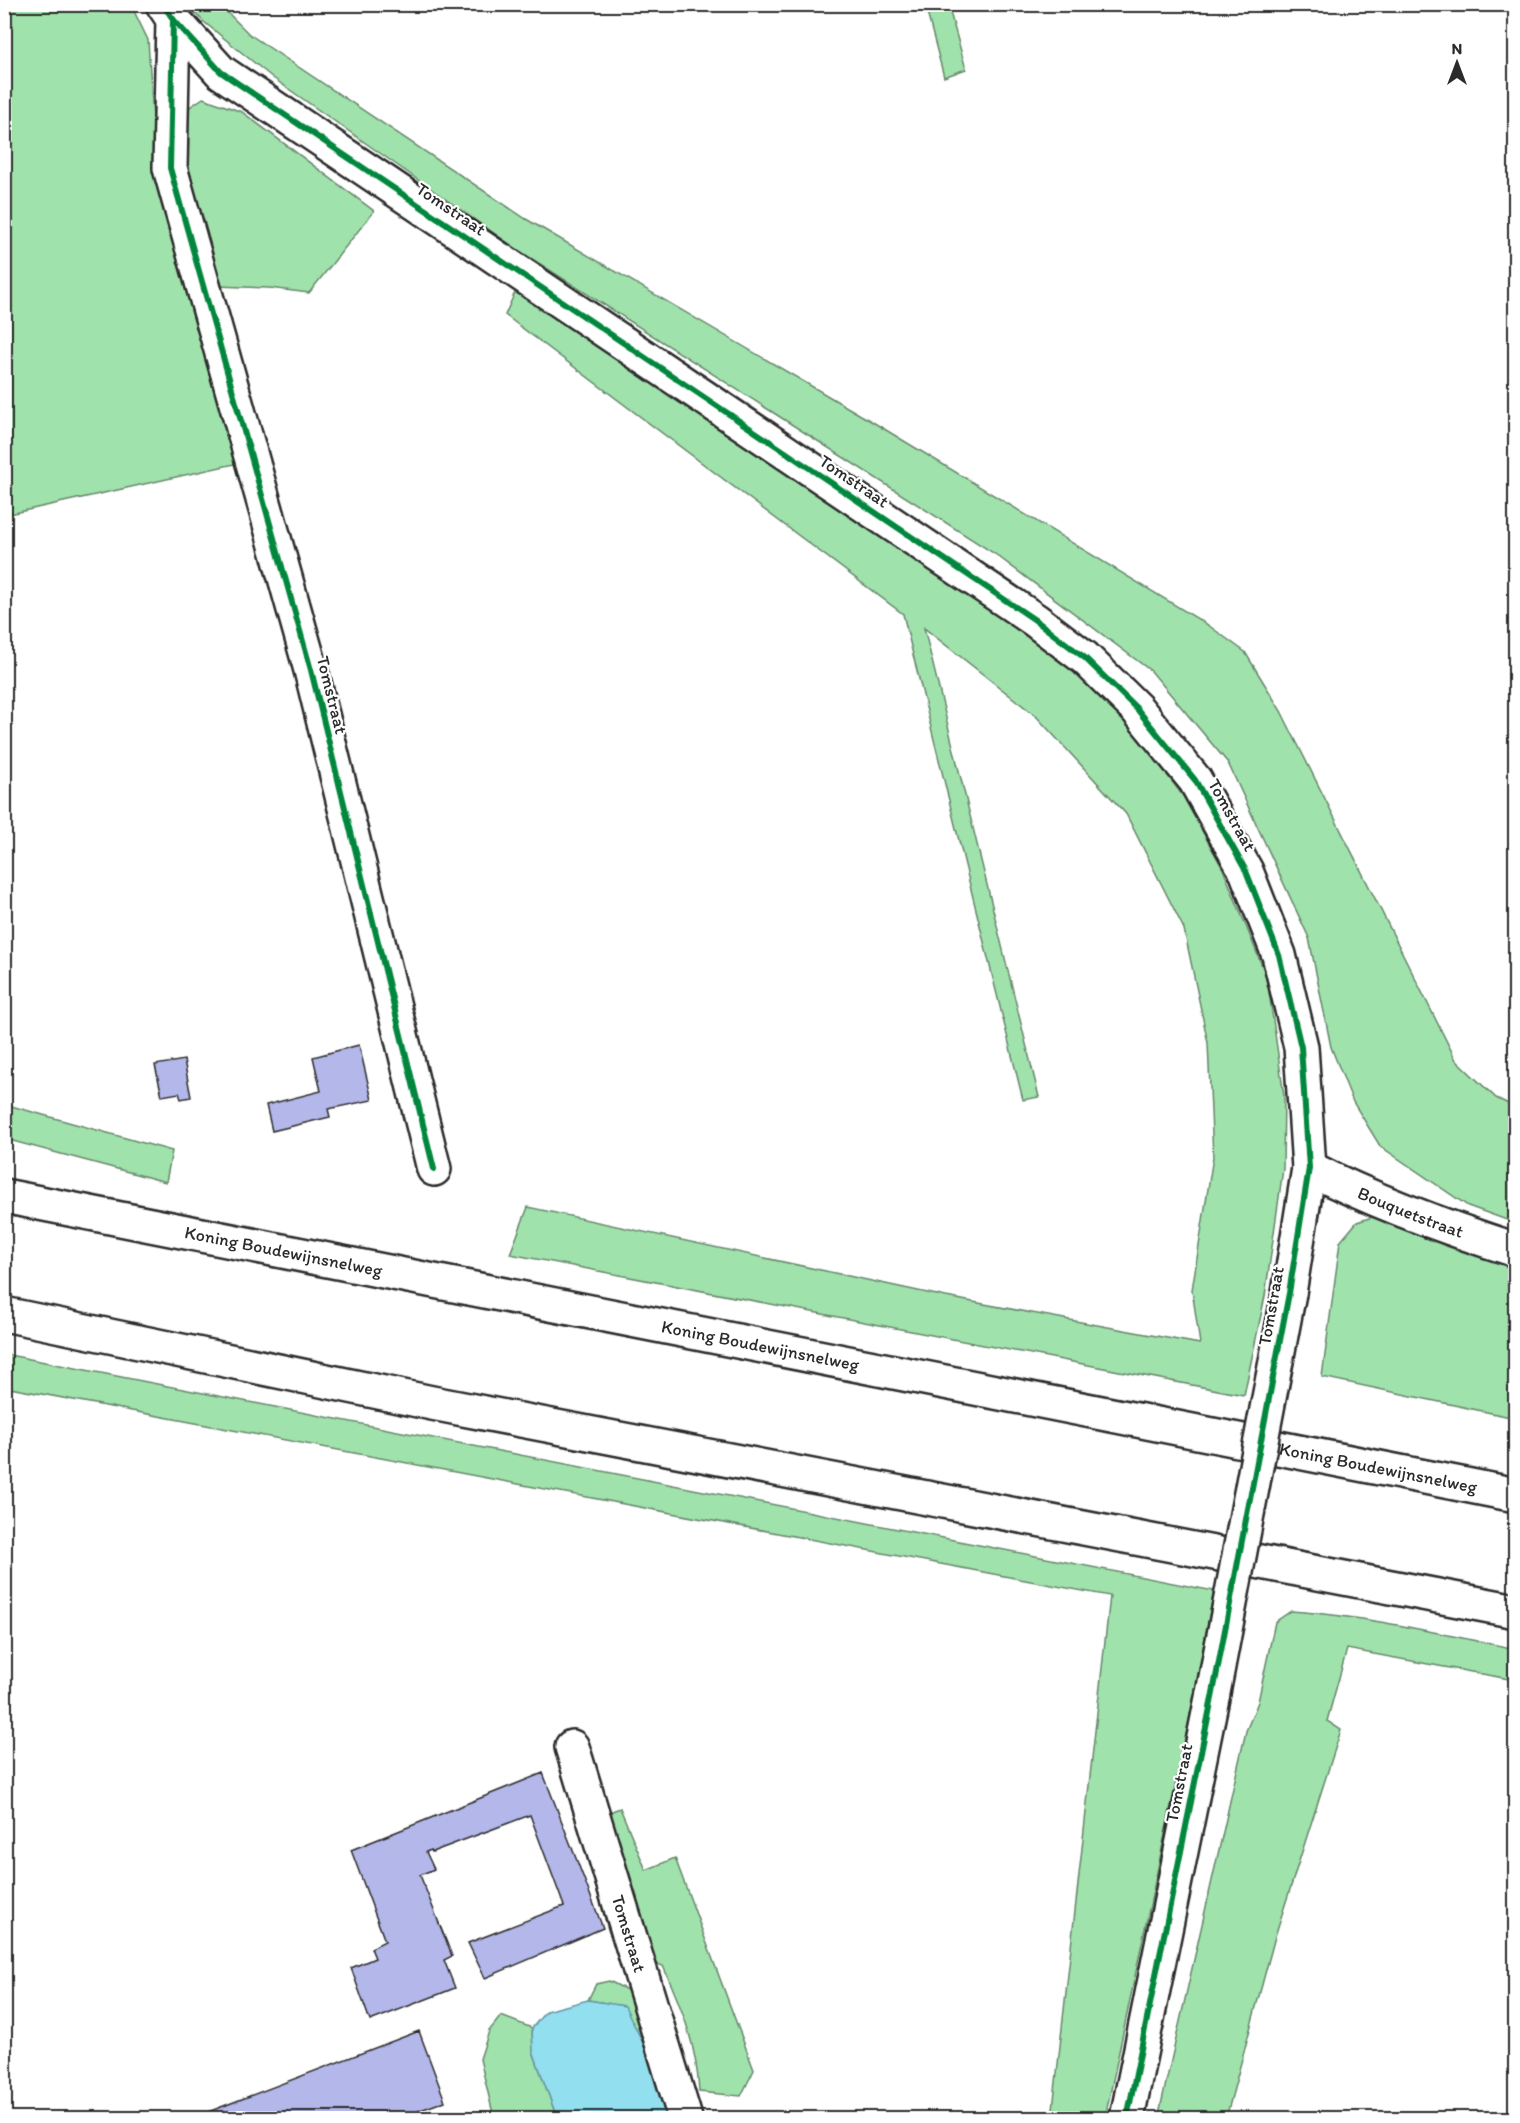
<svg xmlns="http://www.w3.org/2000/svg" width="1520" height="2123" font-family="Itim,sans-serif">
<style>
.green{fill:#a0e2ac;stroke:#66866c;stroke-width:1.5}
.water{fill:#91dfef;stroke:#6897a1;stroke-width:1.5}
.building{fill:#b3b7e9;stroke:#2b2b2b;stroke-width:1.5}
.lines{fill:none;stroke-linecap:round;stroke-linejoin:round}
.minor-casing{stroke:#2b2b2b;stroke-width:38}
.motorway-casing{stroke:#2b2b2b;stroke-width:38}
.minor{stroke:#fff;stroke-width:33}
.motorway{stroke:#fff;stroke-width:33}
.minor-bridge-casing{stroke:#2b2b2b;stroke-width:38;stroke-linecap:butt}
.minor-bridge{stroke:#fff;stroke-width:33}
.cycleway-casing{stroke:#fff;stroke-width:10}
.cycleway{stroke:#00873e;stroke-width:6}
.labels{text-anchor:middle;stroke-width:4.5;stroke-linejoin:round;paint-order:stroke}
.street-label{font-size:18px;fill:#2b2b2b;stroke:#fff}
</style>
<rect width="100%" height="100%" fill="#fff"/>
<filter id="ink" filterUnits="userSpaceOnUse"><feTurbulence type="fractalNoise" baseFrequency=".0167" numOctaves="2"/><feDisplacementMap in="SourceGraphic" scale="12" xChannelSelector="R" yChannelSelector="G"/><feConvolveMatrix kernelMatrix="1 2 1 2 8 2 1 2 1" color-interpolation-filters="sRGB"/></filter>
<g filter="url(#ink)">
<g class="green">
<path d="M4,5H131L148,40L156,166L239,463L5,515Z"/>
<path d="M187,5H220L249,34L526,219L876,424L1208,625L1245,652L1281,711L1456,1060L1496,1098L1515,1107V1223L1468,1206L1380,1146L1353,1102L1331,1047L1309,938L1228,763L1151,671L995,554L515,248L273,78L204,22Z"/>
<path d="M925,5H948L966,69L944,77Z"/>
<path d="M203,98L242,112L374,211L309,293L269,288L217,286L185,181L187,109Z"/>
<path d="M516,290L1063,659L1133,730L1183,796L1223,869L1267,978L1284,1096L1283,1169L1265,1296L1244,1395L510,1254L528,1207L946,1297L1200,1344L1192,1290L1213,1157L1208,1043L1184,929L1126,814L1036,716L924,628L1039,1097L1023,1100L903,614L505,315Z"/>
<path d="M4,1104L172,1151L166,1182L5,1139Z"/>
<path d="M1388,1212L1515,1256V1418L1322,1377L1340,1242L1357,1222Z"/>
<path d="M4,1354L1214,1591L1194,1697L1105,2118H1052L1110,1596L5,1387Z"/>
<path d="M1291,1611C1367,1616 1441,1634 1515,1649V1680L1347,1649L1327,1721L1341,1730L1276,1933L1226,2118H1158L1246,1731L1258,1702L1275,1622Z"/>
<path d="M620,1808L646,1870L675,1858L754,2070L741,2096L699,2092C697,2046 682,2008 663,1966L619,1950L609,1933L578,1824Z"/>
<path d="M609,1981L629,1991L674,2118H663L665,2108L625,2007L588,2000L596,1984Z"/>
<path d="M501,2016L532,2028L533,2051L557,2118H494L480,2059L489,2031Z"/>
</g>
<path class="water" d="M588,2000L625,2006C639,2037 669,2086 663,2118H557L533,2051L532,2028L546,2011Z"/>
<g class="building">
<path d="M359,1045L372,1100L328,1109L330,1117L272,1131L266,1105L321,1091L313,1057Z"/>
<path d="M184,1060L191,1097L181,1099L179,1093L162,1096L155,1065Z"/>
<path d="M543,1773L603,1928L485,1978L468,1943L564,1906L530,1815L432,1852L431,1850L426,1852L434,1869L420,1875L452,1956L444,1960L455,1988L370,2021L351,1968L375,1958L371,1948L385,1941L351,1850Z"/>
<path d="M419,2031L445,2101L399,2118H201L209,2115L208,2112Z"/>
</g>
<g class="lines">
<defs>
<g id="minor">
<path d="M163,4L173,19L221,72L1035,620L1085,658L1137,709L1195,780L1246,871L1279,955L1301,1047L1309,1168L1289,1293"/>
<path d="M173,19L170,168L311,670L434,1169"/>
<path id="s1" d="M1309,1168C1375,1202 1444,1227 1516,1250"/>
<path id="s2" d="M572,1747L685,2118"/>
<path d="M1127,2118L1213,1693"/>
</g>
<g id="motorway">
<path id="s3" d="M4,1196L1516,1495"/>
<path d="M4,1314L432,1403L1516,1611"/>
</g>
</defs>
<use href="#minor" class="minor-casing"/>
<use href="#motorway" class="motorway-casing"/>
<use href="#minor" class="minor"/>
<use href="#motorway" class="motorway"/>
<defs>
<path id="minor-bridge" d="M1213,1693L1289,1293"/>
</defs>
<use href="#minor-bridge" class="minor-bridge-casing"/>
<use href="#minor-bridge" class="minor-bridge"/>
<defs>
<g id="cycleway">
<path d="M163,4L173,19L221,72L1035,620L1085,658L1137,709L1195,780L1246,871L1279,955L1301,1047L1309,1168L1289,1293L1213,1693L1127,2118"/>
<path d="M173,19L170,168L311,670L434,1169"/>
</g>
</defs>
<use href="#cycleway" class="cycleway-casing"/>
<use href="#cycleway" class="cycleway"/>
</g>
</g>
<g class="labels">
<g class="street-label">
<text transform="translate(451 209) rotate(34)" y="6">Tomstraat</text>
<text transform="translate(854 481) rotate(34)" y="6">Tomstraat</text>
<text transform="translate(332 695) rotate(76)" y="6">Tomstraat</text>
<text transform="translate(1232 815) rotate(61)" y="6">Tomstraat</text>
<text dy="6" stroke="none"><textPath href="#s1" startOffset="111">Bouquetstraat</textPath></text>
<text dy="6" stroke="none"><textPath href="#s3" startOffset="285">Koning Boudewijnsnelweg</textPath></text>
<text transform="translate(1271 1306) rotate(-80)" y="6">Tomstraat</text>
<text dy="6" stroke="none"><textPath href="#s3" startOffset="771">Koning Boudewijnsnelweg</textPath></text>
<text dy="6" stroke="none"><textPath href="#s3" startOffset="1401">Koning Boudewijnsnelweg</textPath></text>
<text transform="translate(1179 1783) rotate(-79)" y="6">Tomstraat</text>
<text dy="6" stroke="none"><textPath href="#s2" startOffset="195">Tomstraat</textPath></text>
</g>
</g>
<rect width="1520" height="2123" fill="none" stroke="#fff" stroke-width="24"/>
<rect x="12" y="12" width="1496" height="2099" fill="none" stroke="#2b2b2b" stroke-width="2" filter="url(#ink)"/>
<g transform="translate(1457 63)" stroke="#ffffff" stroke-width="4.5" paint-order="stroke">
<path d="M0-4.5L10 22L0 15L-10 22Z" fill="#2b2b2b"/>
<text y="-9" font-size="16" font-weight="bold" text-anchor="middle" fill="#2b2b2b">N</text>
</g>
</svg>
